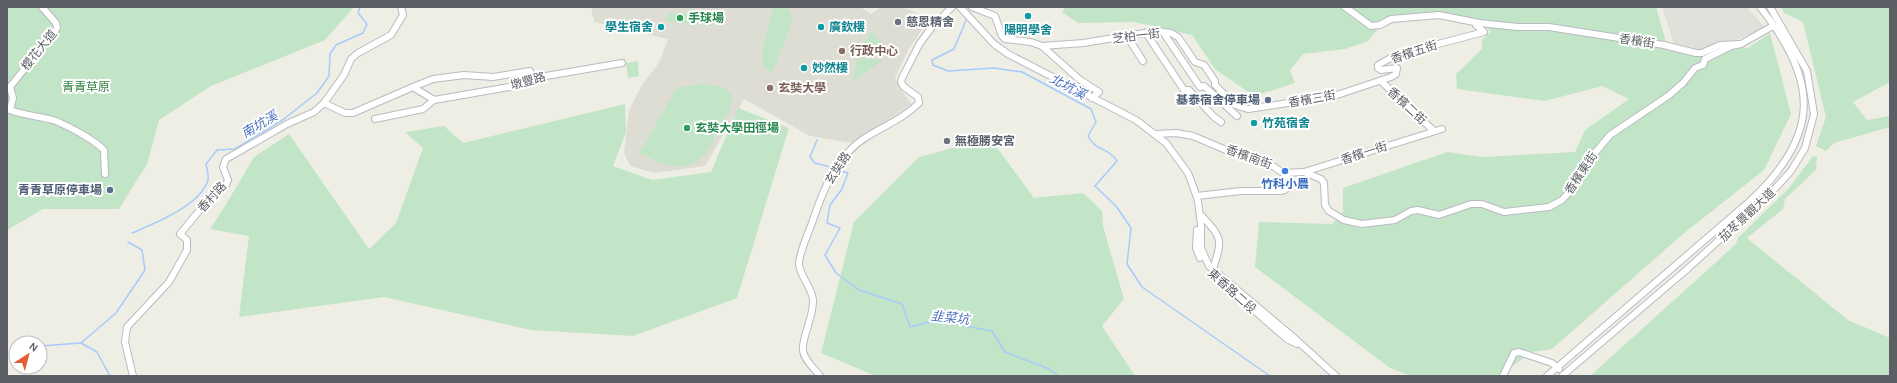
<svg xmlns="http://www.w3.org/2000/svg" width="1897" height="383" font-family="Karla,'Noto Sans TC',sans-serif">
<style>
.industrial{fill:#e0dfd9}
.education{fill:#deddd3}
.green{fill:#c2e5c7}
.lines{fill:none;stroke-linecap:round;stroke-linejoin:round}
.stream{stroke:#a7cafc;stroke-width:1.5}
.minor-casing{stroke:#b9bbc0;stroke-width:8}
.minor{stroke:#fff;stroke-width:6}
.culture-dot{fill:#0f9aa8;stroke:#fff;stroke-width:1.5}
.leisure-dot{fill:#2e9e5b;stroke:#fff;stroke-width:1.5}
.worship-dot{fill:#6b7280;stroke:#fff;stroke-width:1.5}
.education-dot{fill:#8d6e63;stroke:#fff;stroke-width:1.5}
.service-dot{fill:#5c6f8a;stroke:#fff;stroke-width:1.5}
.shop-dot{fill:#3f7fe0;stroke:#fff;stroke-width:1.5}
.labels{text-anchor:middle;stroke-width:4;stroke-linejoin:round;paint-order:stroke}
.leisure-label{font-size:12px;font-weight:bold;fill:#27864d;stroke:#fff;text-anchor:start}
.worship-label{font-size:12px;font-weight:bold;fill:#5b616d;stroke:#fff;text-anchor:start}
.culture-label{font-size:12px;font-weight:bold;fill:#0d838f;stroke:#fff;text-anchor:start}
.street-label{font-size:12px;fill:#5c5f65;stroke:#fff}
.education-label{font-size:12px;font-weight:bold;fill:#785e54;stroke:#fff;text-anchor:start}
.park-label{font-size:12px;fill:#378145;stroke:#fff}
.service-label{font-size:12px;font-weight:bold;fill:#4e5e75;stroke:#fff;text-anchor:end}
.shop-label{font-size:12px;font-weight:bold;fill:#366cbe;stroke:#fff}
.water-label{font-size:13px;font-style:italic;fill:#4971c0;stroke:#fff}
</style>
<rect width="100%" height="100%" fill="#eeeee5"/>
<path class="industrial" d="M1662,7H1747L1765,28L1736,40L1716,42L1703,50L1674,43Z"/>
<path class="education" d="M591,7H860L871,14L881,7H901L930,18L908,50L895,78L901,90L912,104L852,143L810,136L744,99L705,166L654,173L630,166L624,153L629,110L641,87L660,61L668,39L594,22Z"/>
<g class="green">
<path d="M7,7H354L325,40L211,86L159,120L147,164L119,209H43L7,230Z"/>
<path d="M773,7L788,9L793,20L772,74L763,65V46Z"/>
<path d="M1065,7H1656L1668,49L1693,56L1709,55L1722,47L1748,48L1770,33L1791,114L1764,170L1683,234L1552,349L1532,352L1499,376H1411L1390,368L1255,267L1259,222L1332,224L1343,212V188L1447,152L1482,157L1575,152L1585,130L1629,99L1602,86L1545,101L1457,89L1456,74L1482,49V40L1491,32L1487,27L1441,13L1399,21L1378,29L1368,41L1345,49L1303,54L1290,70L1295,83L1254,96L1215,69L1192,35L1134,22L1078,23L1062,12Z"/>
<path d="M1781,7H1890V82L1853,102L1867,120L1890,116V127L1834,143L1826,151L1816,146L1826,117L1803,22L1784,13Z"/>
<path d="M670,13L714,17L711,26L665,21Z"/>
<path d="M871,31L884,45V48H861Z"/>
<path d="M858,57L882,60L881,62L852,82Z"/>
<path d="M638,61L639,76L628,78L626,63Z"/>
<path d="M699,84C712,84 726,85 733,97C732,107 725,116 721,125C708,151 701,172 667,165C656,163 649,155 639,154L678,86L684,87Z"/>
<path d="M625,104L626,132L613,166L652,180L711,172L738,108L789,128L737,298L633,336L531,330L384,297L239,317L249,236L210,229L225,206L254,157L289,134L369,249L396,223L423,148L405,132L444,126L463,143Z"/>
<path d="M990,138L1034,198L1083,193L1102,211L1103,226L1124,299L1102,326L1135,376H876L821,353L854,222L919,157Z"/>
<path d="M1813,156L1817,157L1816,170L1785,199L1783,209L1747,238L1848,320L1890,338V376H1590L1736,244L1738,238L1789,188Z"/>
</g>
<g class="lines">
<g class="stream">
<path d="M967,18L954,49L932,60L933,65L948,71L994,68L1022,72L1091,109L1096,122L1088,136C1096,152 1107,146 1117,161L1095,186L1116,206L1131,228L1127,264L1142,287L1270,376"/>
<path d="M817,140L810,157L815,163L834,168"/>
<path d="M837,170L848,173L842,189L830,205L827,223L840,228L825,255L836,273L859,290L902,304L910,327L929,322L955,324L992,331L1005,352L1049,369L1059,376"/>
<path d="M132,233C155,223 200,206 208,180C209,175 207,169 206,164L217,150L235,149L284,119L317,93L329,76L330,54L336,45L363,33L367,24L358,13L360,7"/>
<path d="M40,346L81,343"/>
<path d="M110,376L97,352L81,343L116,313L145,270L142,250L128,242"/>
</g>
<defs>
<g id="minor">
<path d="M42,7L56,23L57,28L10,87L13,98L10,110C25,116 41,116 56,121C70,127 93,139 104,150L105,174"/>
<path d="M960,7L994,44L1008,54L1136,120L1166,143L1188,173L1193,186L1198,201L1201,225V248L1209,266L1292,336L1336,376"/>
<path d="M972,7L995,16L1002,36L1005,39L1031,42L1042,46L1079,79L1099,92L1092,98"/>
<path d="M1345,7L1371,26L1380,25L1391,19L1439,15L1479,23L1518,27H1549L1664,45L1696,53H1702L1720,45L1741,44L1771,27L1779,26"/>
<path d="M1163,32L1200,87L1204,86L1237,116"/>
<path d="M1146,33L1184,90H1189L1214,117L1221,122"/>
<path d="M1124,37L1130,41L1143,61"/>
<path d="M1042,46L1083,43L1157,31L1171,33L1178,37L1195,62L1204,65L1215,81V85L1235,105L1248,109L1334,96L1391,77L1396,74L1397,68L1381,70L1378,68V65L1396,55L1484,32L1476,25L1479,23"/>
<path d="M1381,81L1434,131"/>
<path d="M413,87L433,79L464,75L493,77L530,71"/>
<path d="M324,103L345,113H353L413,87L434,100L509,87L546,76L622,63"/>
<path d="M375,119L423,109L434,100"/>
<path d="M1155,134L1176,133L1193,136L1233,153L1270,164L1286,175L1288,182L1285,190L1280,191H1241L1197,196"/>
<path d="M1304,172L1321,179L1324,183L1325,205L1329,211L1344,220L1362,224L1395,220L1411,211L1418,210L1439,215L1471,204H1482L1504,212L1549,207L1562,200L1573,188L1589,160L1610,135L1668,96L1683,83L1695,68L1703,65L1705,59L1731,46L1741,44"/>
<path d="M1284,173L1304,172L1442,129"/>
<path d="M1200,214C1222,238 1223,238 1213,269"/>
<path d="M1197,230L1196,248L1200,258"/>
<path d="M1224,284L1287,339L1297,344"/>
<path d="M133,376L125,342L127,327L169,282L187,250V240L180,234L199,211L226,185L228,180L223,167L226,159L287,124L314,112L324,103L344,75L351,59L358,53L391,35L403,15L401,7"/>
<path d="M820,376C815,369 804,360 803,351C801,338 814,317 813,300C812,287 800,277 799,264C799,254 808,233 812,223C823,190 836,155 868,136C886,125 904,118 919,103L918,97L904,87L901,82L902,78L920,43L932,27L952,7"/>
<path d="M1503,376L1514,353L1519,352L1552,363L1559,369"/>
<path d="M1547,376L1750,201C1821,135 1819,81 1760,7"/>
<path d="M1562,376L1685,271L1771,193L1791,171L1805,148L1814,114L1807,71L1770,7"/>
</g>
</defs>
<use href="#minor" class="minor-casing"/>
<use href="#minor" class="minor"/>
</g>
<g class="culture-dot">
<circle cx="1028" cy="16" r="4"/>
<circle cx="661" cy="27" r="4"/>
<circle cx="821" cy="27" r="4"/>
<circle cx="804" cy="68" r="4"/>
<circle cx="1254" cy="123" r="4"/>
</g>
<g class="leisure-dot">
<circle cx="680" cy="18" r="4"/>
<circle cx="687" cy="128" r="4"/>
</g>
<g class="worship-dot">
<circle cx="898" cy="22" r="4"/>
<circle cx="947" cy="141" r="4"/>
</g>
<g class="education-dot">
<circle cx="842" cy="51" r="4"/>
<circle cx="770" cy="88" r="4"/>
</g>
<g class="service-dot">
<circle cx="1268" cy="100" r="4"/>
<circle cx="110" cy="190" r="4"/>
</g>
<circle class="shop-dot" cx="1285" cy="171" r="4"/>
<g class="labels">
<g class="leisure-label">
<text x="688" y="22">手球場</text>
<text x="695" y="132">玄奘大學田徑場</text>
</g>
<g class="worship-label">
<text x="906" y="26">慈恩精舍</text>
<text x="955" y="145">無極勝安宮</text>
</g>
<g class="culture-label">
<text x="653" y="31" text-anchor="end">學生宿舍</text>
<text x="829" y="31">廣欽樓</text>
<text x="1028" y="34" text-anchor="middle">陽明學舍</text>
<text x="812" y="72">妙然樓</text>
<text x="1262" y="127">竹苑宿舍</text>
</g>
<g class="street-label">
<text transform="translate(1136 36) rotate(-7)" y="4">芝柏一街</text>
<text transform="translate(1637 41) rotate(9)" y="4">香檳街</text>
<text transform="translate(39 50) rotate(-51)" y="4">櫻花大道</text>
<text transform="translate(1414 52) rotate(-18)" y="4">香檳五街</text>
<text transform="translate(528 81) rotate(-15)" y="4">墩豐路</text>
<text transform="translate(1312 99) rotate(-10)" y="4">香檳三街</text>
<text transform="translate(1407 106) rotate(43)" y="4">香檳二街</text>
<text transform="translate(1364 153) rotate(-18)" y="4">香檳一街</text>
<text transform="translate(1249 157) rotate(20)" y="4">香檳南街</text>
<text transform="translate(838 168) rotate(-57)" y="4">玄奘路</text>
<text transform="translate(1581 173) rotate(-56)" y="4">香檳東街</text>
<text transform="translate(212 197) rotate(-48)" y="4">香村路</text>
<text transform="translate(1747 215) rotate(-43)" y="4">茄苳景觀大道</text>
<text transform="translate(1232 291) rotate(42)" y="4">東香路二段</text>
</g>
<g class="education-label">
<text x="850" y="55">行政中心</text>
<text x="778" y="92">玄奘大學</text>
</g>
<g class="park-label">
<text x="86" y="91">青青草原</text>
</g>
<g class="service-label">
<text x="1260" y="104">基泰宿舍停車場</text>
<text x="102" y="194">青青草原停車場</text>
</g>
<g class="shop-label">
<text x="1285" y="188">竹科小農</text>
</g>
<g class="water-label">
<text transform="translate(1068 86) rotate(28)" y="5">北坑溪</text>
<text transform="translate(259 124) rotate(-31)" y="5">南坑溪</text>
<text transform="translate(950 317) rotate(6)" y="5">韭菜坑</text>
</g>
</g>
<rect width="1897" height="383" fill="none" stroke="#5c5f65" stroke-width="16"/>
<g transform="translate(28 355) rotate(36)"><circle r="19" fill="#ffffff" stroke="#bebfc1"/>
<path d="M0-3L7 15L0 10L-7 15Z" fill="#e45d35"/>
<text y="-6" font-size="11" font-weight="bold" text-anchor="middle" fill="#5c5f65">N</text>
</g>
</svg>
